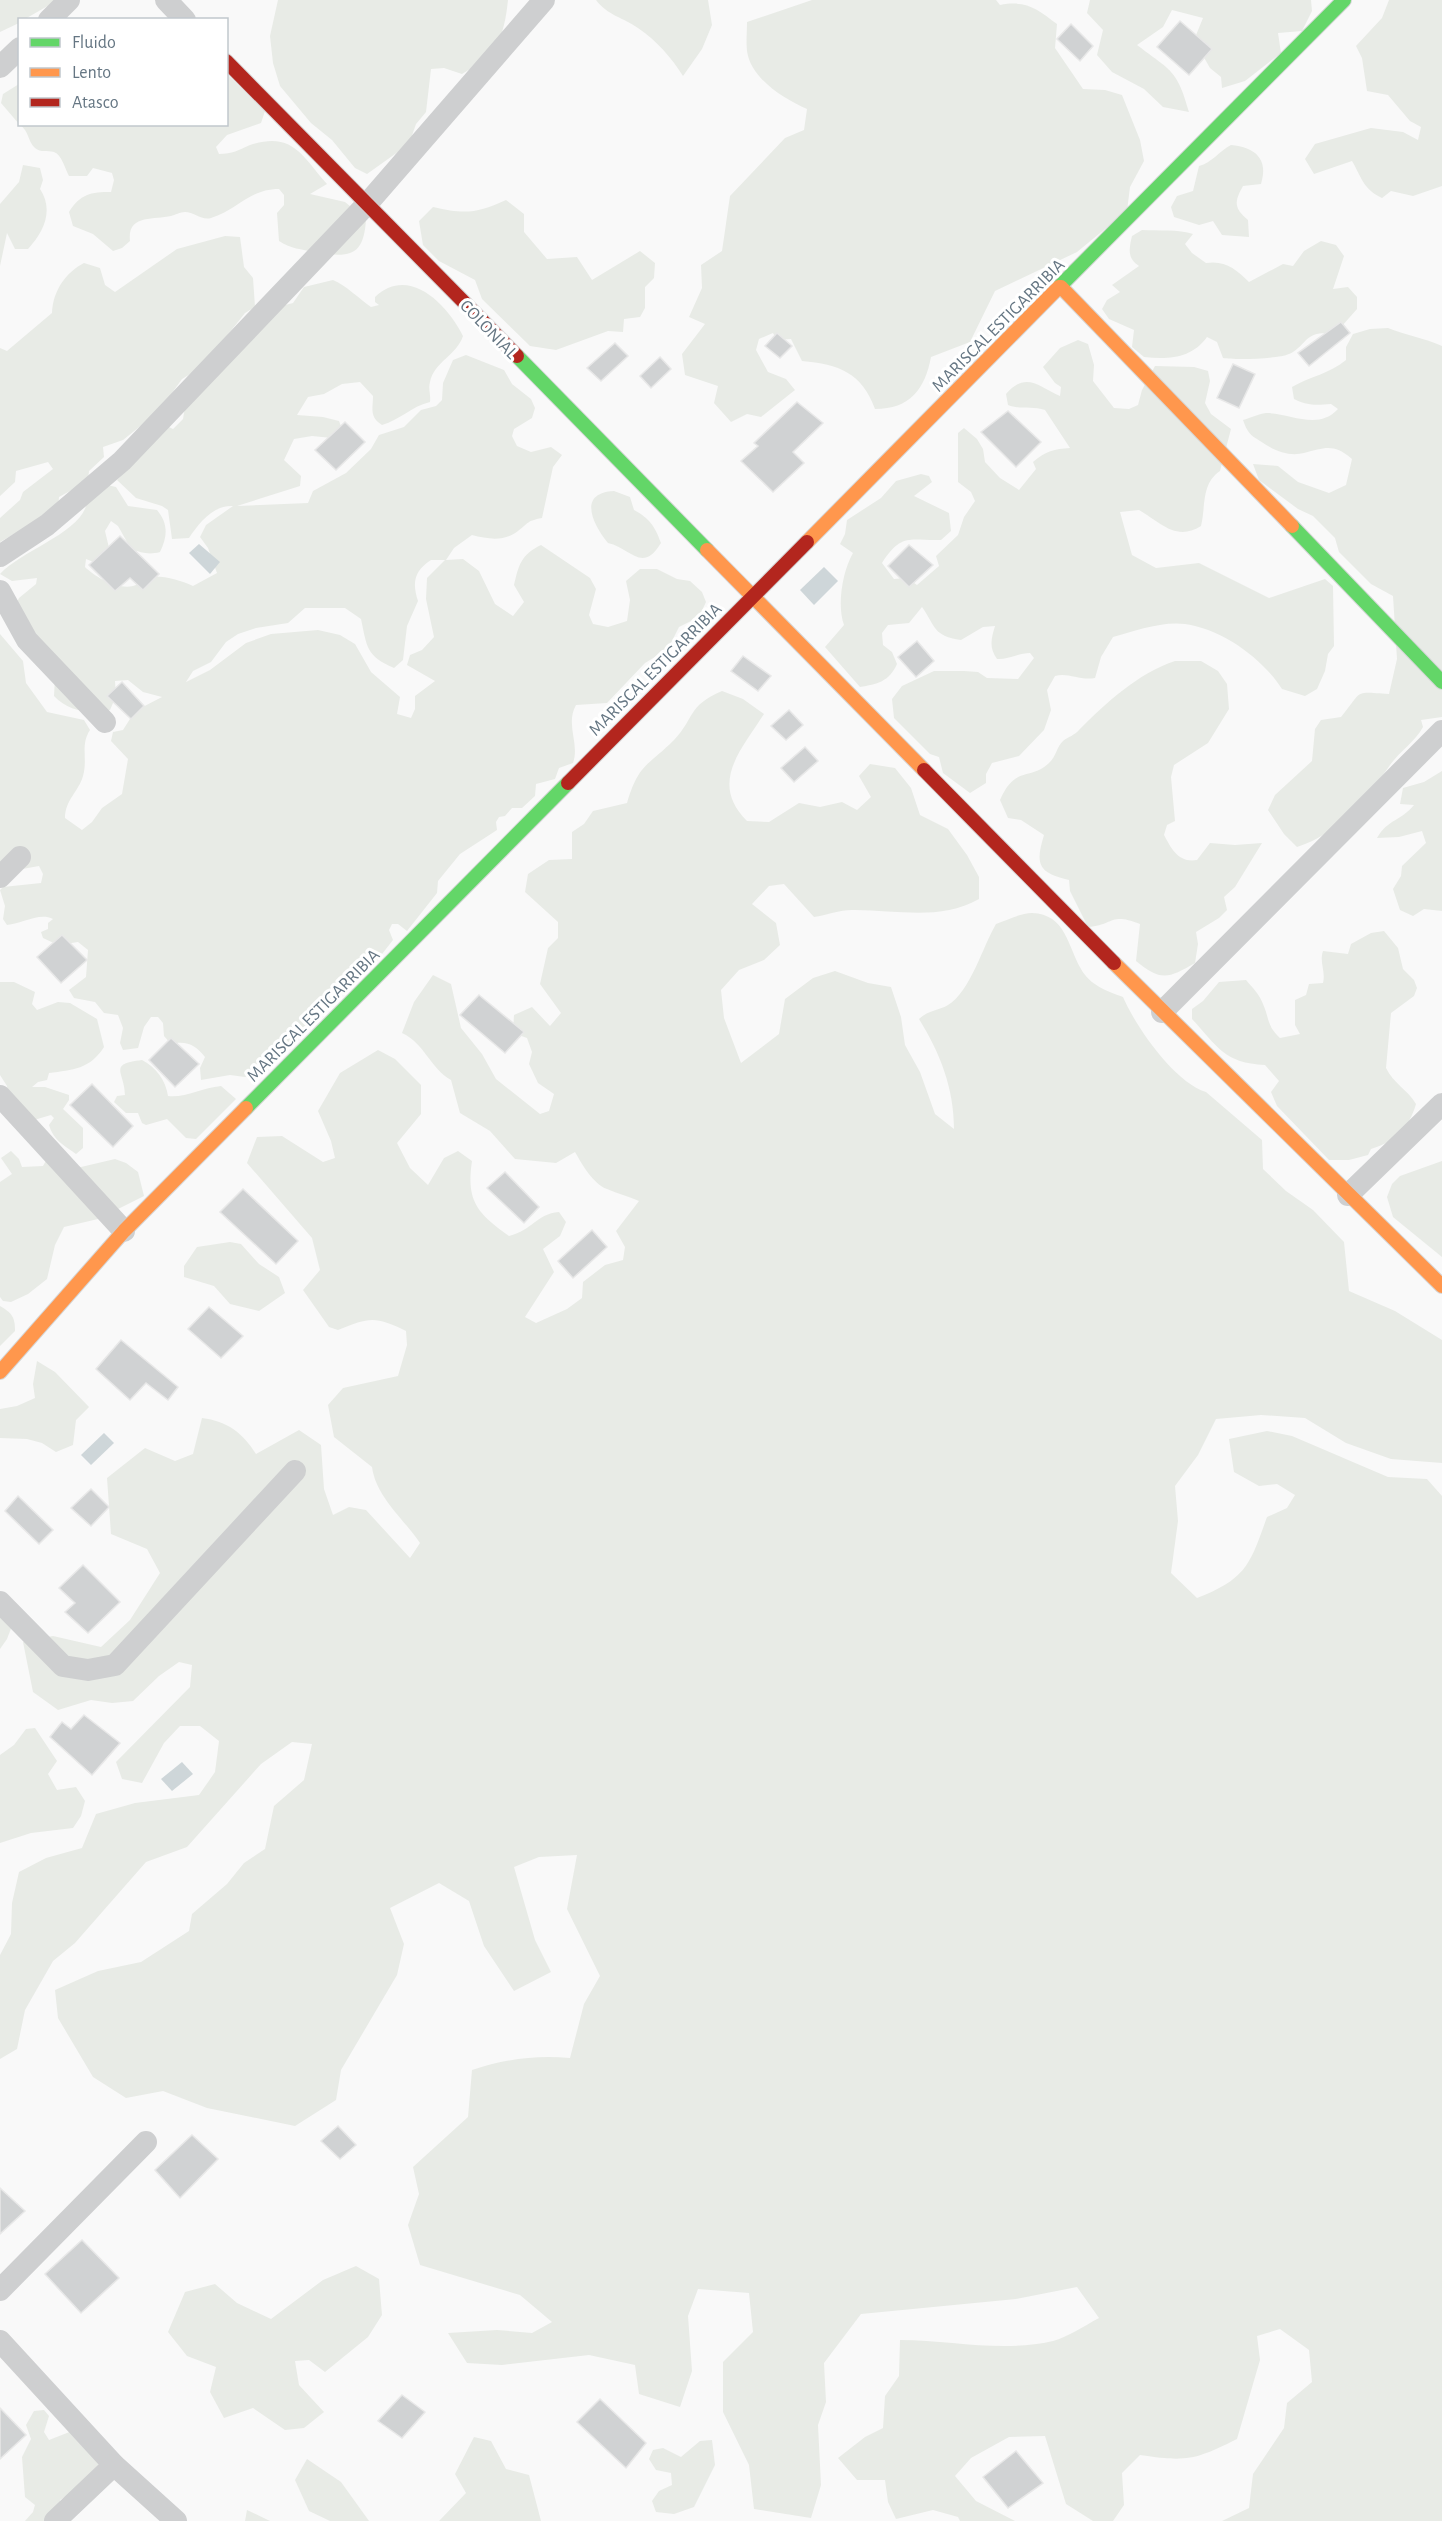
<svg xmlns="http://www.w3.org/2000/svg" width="1442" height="2521" font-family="'Alegreya Sans',sans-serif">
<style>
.green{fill:#e8ebe6;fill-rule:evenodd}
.water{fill:#ced6d9}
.building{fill:#d0d2d3;stroke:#e8e8e8;stroke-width:1.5}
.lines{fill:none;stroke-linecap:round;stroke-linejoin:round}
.fast-casing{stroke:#d5d6d7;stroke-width:16}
.slow-casing{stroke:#d5d6d7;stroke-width:16}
.jam-casing{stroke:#d5d6d7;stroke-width:16}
.street{stroke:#cecfd0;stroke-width:22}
.fast{stroke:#63d668;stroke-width:14}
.slow{stroke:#ff974d;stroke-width:14}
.jam{stroke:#b3261e;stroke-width:14}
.labels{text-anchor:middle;stroke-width:6;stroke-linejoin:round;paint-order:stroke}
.street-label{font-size:18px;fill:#657683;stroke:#fff}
</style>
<rect width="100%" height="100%" fill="#f9f9f9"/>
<g class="green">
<path d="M0,0H58L25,19L20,20L19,23L0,32Z"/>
<path d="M278,0H508C504,38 497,54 462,74L444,68L431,69L426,112L416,124L409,144L367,174L355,168L332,140L311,123L280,86L273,63L270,36Z"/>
<path d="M596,0H708L712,25L702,49L683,76C671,57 657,41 638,28C624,18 607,15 596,0Z"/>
<path d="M812,0H996L1000,5C1027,0 1037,9 1057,24L1055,48L1083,89L1105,90L1122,95L1140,140L1144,161L1130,187L1127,211L1077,252L995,291L970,342L931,357C925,389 910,409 875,409C862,373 839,364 802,361L791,339L777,340L773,333L759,339L756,350L768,372L786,379L795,390L761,417L747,414L731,422L714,403L718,386L685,375L682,354L705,324L689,317L702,288L701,265L722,251L730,196L785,138L804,130L807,109C784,99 751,79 747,51C746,42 747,31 747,22Z"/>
<path d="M1090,0H1311L1312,11L1302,31L1278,33L1281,53L1245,81L1222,88L1221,77L1210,68L1194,40L1203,18L1172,10L1163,27L1137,45C1171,71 1177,69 1189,112L1163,107L1144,89L1112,72L1097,55L1103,30L1087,13Z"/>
<path d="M1389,0H1442V186L1413,196L1391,191L1382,198C1363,189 1362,178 1352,161L1314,174L1305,159L1315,144L1371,128L1403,132L1418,140L1421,127L1410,121L1388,95L1367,91L1362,58L1356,46L1382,18Z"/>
<path d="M227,74L265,111L261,123L227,135L216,147L219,154C232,154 239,150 250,145C293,131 302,156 327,184L310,194L345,202L366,219C364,257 349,258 315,252C300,249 292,249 279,241L277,213L284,205V195L279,189C249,189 238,210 211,218C202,221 194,212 185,212C180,212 175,215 171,216C154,220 127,214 130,241L122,248L113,251L93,234L73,226L69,212C80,194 91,192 111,192L114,180L112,173L93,168L87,176H69C65,169 62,155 54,152C47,150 41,153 35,148C28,142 29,131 20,125L226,124Z"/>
<path d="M19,84V124L1,103L3,94Z"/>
<path d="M1231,145C1255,147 1269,159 1261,184L1243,186C1234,202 1234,208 1248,220L1249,237L1222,235L1213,221L1199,225L1174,217L1171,207L1177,196L1193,191L1199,166C1212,163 1219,151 1231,145Z"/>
<path d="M23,165L40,168L43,180L40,189C54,210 44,232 28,249H15L7,233L0,266V204L19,182Z"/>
<path d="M506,200L524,214V232L547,259L577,257L592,280L640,251L655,263L654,278L645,287V308L640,317L624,319L623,332L608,331L556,350L530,346L482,299L475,280L439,261L423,245L419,221L433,207C464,214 476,214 506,200Z"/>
<path d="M1142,230C1158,231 1179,229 1193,234L1185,244L1192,253L1206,263C1225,260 1236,269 1249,282L1283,264L1293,266L1304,251L1321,241L1336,245L1344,256L1333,289L1348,287L1357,297V309L1334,335C1306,327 1306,347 1289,354C1278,359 1235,360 1223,358L1217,342L1207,337C1192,358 1169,360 1144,357L1132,347L1134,330L1109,319L1102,309L1107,300L1120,292L1112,285L1139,266C1127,258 1129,249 1132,236Z"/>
<path d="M225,236L240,237L244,267L253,278L255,307L245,313L202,367L182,379L159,411L123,440L103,447L104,457L89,471L88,481L59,497L58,509L0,542V518L20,500L23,492L53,469L48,462L16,471L15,482L0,496V348L7,351L52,313C53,291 65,273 84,263L100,268L105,285L115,292L177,249Z"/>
<path d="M333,280C347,286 358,298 371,307L379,305L375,302V297C409,265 447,304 463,336C457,355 434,362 430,382C428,389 431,395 430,402C412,406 400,420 382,425C369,417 373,408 373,396L360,382L342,384L324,394L308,397L297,415L323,417L339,421L342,429L332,438L312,436L294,439L284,460L301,476L300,486L237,506L308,503L313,491L346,473L371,449L379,435L404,427L421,410L436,406L442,400L443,383L453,360L466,355L504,370L512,384L531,399L535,408L532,418L514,429L512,436L517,446L531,452L551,447L562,455L553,467L542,518C526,521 529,523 518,531C504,542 488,539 472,535L454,548L446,560L463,559L479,571L495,604L513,616L524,602L514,585C519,564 521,555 541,545L590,578L596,589L589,615L593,624L608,627L627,621L630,600L626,581L640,569H657L677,579L690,581L702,592L706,602L699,617L679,627L668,649L645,663L607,703L576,705C565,725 580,743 573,763L559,768L555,779L536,784L535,796L522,808H512L505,816L499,817L496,822L497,830L460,854L438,881L437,893L407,931L398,924H392L389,930L393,940L375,963L361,960L356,975L267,1068L245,1077L230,1075L201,1080L200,1068L205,1057C196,1045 186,1040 171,1044L164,1036L163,1023L158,1017H151L144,1027L138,1048L123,1050L120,1043L123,1028L118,1015L104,1013L95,1002L74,998L69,990L86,977L88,950L78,942L58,945L43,938L41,932L48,929V923L53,919C39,912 22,924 7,925L3,919L5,906L0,890L3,887L41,883L43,874L39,866L0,873V634L23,661L26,683L47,712L84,720L90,730C80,745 88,759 83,776C79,791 65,800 65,818L82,830L92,822L102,808L122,794L128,759L111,741L113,732L123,730L135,711L162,697L143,692L128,680L115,681L116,696L110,710C90,714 69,712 54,696L55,678L12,613L19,598L36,584L37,578L12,581L0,574C22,550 83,532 87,502L107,485L116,487L128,506L157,510C168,523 168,536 160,552C149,555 142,553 131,549L118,526L111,521L105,531L110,552L96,563L86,559L85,567C95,577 118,590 133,586C139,585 144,578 150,577C162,575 182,581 193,586L217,573L208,548L200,537L206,525L233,506C213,505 199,523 189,538L172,539L168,510L162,506L136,498L117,480L167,426L173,429L183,419L186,401L258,312L293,303L304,287ZM431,560H445L427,578L426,599L434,637L422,650L410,655L407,665L435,681L415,696V709L411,718L397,714L400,697L371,672L355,644L340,635L318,630L271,634L246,643L210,670L186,682L193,671L211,662L226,642L238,634L256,628L288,623L305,608H345L361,619C367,647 366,656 394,668L403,660L407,626L418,601C412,583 414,571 431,560Z"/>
<path d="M1388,328C1406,335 1424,338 1442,346V717L1421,720L1423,727C1415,742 1400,751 1390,765C1366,799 1338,834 1297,847L1284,834L1268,810L1275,795L1312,761L1315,729L1321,720L1341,717C1364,689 1353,692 1389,694L1397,659L1393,596L1371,584L1339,552L1335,538L1313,516L1298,509L1259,480L1253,464L1278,466L1298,482L1329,493L1346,485L1352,459C1333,443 1325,448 1304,453C1288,457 1273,450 1260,441C1250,435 1247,432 1243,420C1250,418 1258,414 1266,413C1290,413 1318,431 1338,409L1331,404C1317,405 1307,406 1294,399L1292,387C1311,376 1329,374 1346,360V347L1353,334L1370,329Z"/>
<path d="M1078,340L1088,344L1094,365L1093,381L1114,408L1129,409L1138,405L1142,390L1155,366L1194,367L1208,371L1210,381L1205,403L1211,414L1231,429L1220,471C1201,484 1206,505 1201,526C1176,542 1160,522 1139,510L1120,512L1132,555L1156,568L1199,563L1269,598L1325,579L1333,586L1334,646L1328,654L1325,671L1317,689L1305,696L1282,689C1262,658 1222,629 1185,624C1162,621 1134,631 1113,637L1101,657L1095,678C1080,681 1068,672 1055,676L1047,690L1051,710L1044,730L1019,756L992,763L986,774V783L970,793L943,773L939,757L930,754L894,718L892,699L902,686L934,671H964L978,672L987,678L1018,679L1034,658L1030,653C1019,653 1006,660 997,659C989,648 991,639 995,626L983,627L961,640C933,636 936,627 922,607L909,623L888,625L882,633L883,645L892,652L897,664C889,682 877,684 860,687L825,647L844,625C837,606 842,572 853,553L840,544L845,534L847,520L881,498L896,481L921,474L929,476L932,482L914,496L949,513L951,531L941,540C910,541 902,532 882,563L894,579L907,578L917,585L939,566L936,556L958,535L964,517L975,501L971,492L958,482V433L964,428L977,439L983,449L985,462L1000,478L1019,490L1036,469L1033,462C1046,451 1054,449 1070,448L1045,410C1032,406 1021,410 1008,405L1006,394C1026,371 1038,386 1060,396L1061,387L1055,383L1043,367L1060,348Z"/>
<path d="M614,491L630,497L634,510C649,518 655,526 661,543C642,574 631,548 608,543C594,526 576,493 614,491Z"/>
<path d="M1175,661H1201L1218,671L1227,684L1229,709L1208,743L1174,765L1171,777L1175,821L1167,825L1164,835C1172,850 1179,863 1197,860L1210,843L1235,845L1262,843L1235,887L1224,897L1227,910L1219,918L1196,932L1198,944L1195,963C1169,978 1161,982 1136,961L1140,924C1110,912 1114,925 1088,927L1070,891L1069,880C1038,873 1035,864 1044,835L1021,820L1008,818L1000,800C1015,765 1030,781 1049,763C1056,757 1057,746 1063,741C1068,737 1075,735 1079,730C1107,702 1137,674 1175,661Z"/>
<path d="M722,691L743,699L764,714C741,750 709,783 747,821L769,822L799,803L820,807L842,802L857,810L871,797L859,776L870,764L895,768L911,788L920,815L948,829L967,855L979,877V899C940,921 898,910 855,910C842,909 827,915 814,917L784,884L769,886L752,904L776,923L780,945L764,960L739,970L721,990L724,1018L741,1063L779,1034L785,999L813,978L835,971L868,983L891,987L901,1017L905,1045L920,1072L935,1114L954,1129C954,1088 940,1053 919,1019C928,1010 938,1011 948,1005C970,992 983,946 996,924C1007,920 1021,913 1032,913C1066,914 1068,947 1081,969C1090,985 1106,991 1123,997C1136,1027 1174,1082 1206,1092L1262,1140L1263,1169L1286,1191L1313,1210L1344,1242L1349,1291L1395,1311L1442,1340V1463L1391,1459L1346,1443L1305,1418L1261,1415L1216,1419L1198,1455L1175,1486L1178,1521L1171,1573L1197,1598C1246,1579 1250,1565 1267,1517L1287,1508L1295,1495L1277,1484L1259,1486L1234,1472L1229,1439L1267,1431L1292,1436L1388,1477L1427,1479L1442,1496V2521H1222L1249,2508L1253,2474L1284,2428L1287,2403L1312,2382L1309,2350L1280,2329L1257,2336L1260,2360L1237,2439C1195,2460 1187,2462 1140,2455L1122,2473L1124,2505L1113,2521H1093L1066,2504L1045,2436L1009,2437L971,2458L955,2476L976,2501L1015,2521H960L958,2517L933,2510L896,2519L888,2502L885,2480H857L838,2458L865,2437L883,2428L885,2396L899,2376L900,2340C952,2340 1001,2353 1053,2341C1068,2337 1084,2326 1099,2318L1077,2287L1016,2299L861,2314L824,2363L826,2402L818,2425L821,2485L811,2518L754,2509L749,2465L723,2412V2362L753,2332L749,2293L698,2289L688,2316L692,2371L680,2407L639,2394L635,2365L589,2355L502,2365L467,2363L448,2333L497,2330L532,2333L552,2322L520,2295L420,2265L408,2225L419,2194L413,2167L468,2117L472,2070C505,2059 536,2055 570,2058L584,2004L600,1976L567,1909L577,1855L539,1857L514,1867L535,1940L551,1972L514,1991L484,1946L469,1901L439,1883L390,1908L404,1944L397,1975L341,2070L336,2100L295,2126L207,2108L163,2091L126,2098L93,2077L58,2018L55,1990L98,1971L141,1962L189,1931L192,1914L227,1884L244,1863L265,1849L274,1806L304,1780L312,1744L292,1742L261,1764L187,1847L146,1862L75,1943L53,1961L25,2010L17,2049L0,2059V1955L11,1934L12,1903L19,1872L46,1858L82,1848L96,1814L135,1803L199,1795L215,1772L219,1741L200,1726H180L164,1743L142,1783L122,1779L116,1762L190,1687L192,1665L179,1662L159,1676L133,1701L112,1703L91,1700L58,1710L33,1692L23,1642L53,1636L101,1647L130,1620L160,1573L147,1549L111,1534L107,1478L145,1448L175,1461L193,1454L202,1418C227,1421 243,1433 256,1454L299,1430L321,1445L324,1489L333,1515L349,1507L366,1510L410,1558L420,1543C404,1519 376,1497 372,1467L334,1437L328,1405L343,1388L398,1376L407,1345L406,1331C375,1316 370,1317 338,1330L329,1327L303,1290L320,1270L312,1238L247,1163L257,1137L282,1136L323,1162L335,1158L331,1141L318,1111L340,1073L378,1050L395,1059L421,1085V1114L397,1143L410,1168L428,1185L444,1158L458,1151L472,1161C466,1201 477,1213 509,1236C533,1230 536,1214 559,1212L566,1222L560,1236L543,1249L554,1272L525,1317L536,1323L567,1309L582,1298L583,1282L605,1265L623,1260L625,1247L616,1231L639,1201C628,1196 618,1194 607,1189C593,1184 582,1164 575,1152L556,1163L515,1159L490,1131L460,1113L451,1080C431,1069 424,1043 402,1033L414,1002L433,975L451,984L461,1028L482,1054L496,1079L540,1114L549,1111L554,1094L538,1083L529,1064L532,1052L527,1038L513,1033L514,1015L532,1007L550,1026L561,1013L540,984L548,948L558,938V922L525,892L528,874L549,860L572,859V832L584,824L593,811L627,803C639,763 647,767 674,740C695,718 687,706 722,691Z"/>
<path d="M1442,771V911L1424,909L1413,916L1400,910L1393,889L1401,876L1402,866L1426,843L1422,831L1399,837L1377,838C1388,819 1401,821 1414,805L1400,804L1403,788L1424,782Z"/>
<path d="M1384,931L1398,948L1403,969L1414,980L1417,988L1414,996L1391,1013L1386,1068C1393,1083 1408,1090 1416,1104C1409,1128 1395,1142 1371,1149L1368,1155L1349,1160H1329L1277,1106L1271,1092L1279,1081L1265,1065C1224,1063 1218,1047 1192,1019V1009L1203,1001L1219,982L1246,980C1252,987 1260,995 1263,1004C1270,1020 1266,1024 1280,1038L1300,1034L1295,1025V1000L1306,995L1309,984L1323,983C1326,971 1319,963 1323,951L1348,954L1351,944L1371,933Z"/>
<path d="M0,982H14L35,992L32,1004L37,1010L58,1002L70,1003L97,1019L104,1047C90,1069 73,1070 49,1073L47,1080L38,1082L32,1087H45L69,1095V1100L63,1109L83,1128V1148L76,1154C65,1146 53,1140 49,1125L54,1118L51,1115L34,1120L8,1095L7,1086L0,1075Z"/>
<path d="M142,1060C156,1067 166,1081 168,1096C185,1098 202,1088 221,1086L236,1099L196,1139L186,1138L167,1119L146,1125L142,1123L138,1113H126L114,1102L117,1096L125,1095C125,1072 107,1064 142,1060Z"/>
<path d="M11,1151L19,1159L22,1167L43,1166L47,1159L81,1167L115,1159L126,1163L138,1172L144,1196L98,1219L64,1227L55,1245L47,1279L28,1294L11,1302L3,1301L0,1297V1182L12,1174L1,1158Z"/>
<path d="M1442,1161V1257L1393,1217L1387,1197L1392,1184L1400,1176Z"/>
<path d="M230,1242L241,1244L259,1264L279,1277L285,1293L259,1311L230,1304L214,1286L184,1277V1266L197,1247Z"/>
<path d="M0,1306C12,1313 15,1317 15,1331L0,1346Z"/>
<path d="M37,1361L55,1372L89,1407L76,1420L73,1445L56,1452L42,1443L27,1439L0,1438V1409L17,1406L35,1398L33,1384Z"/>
<path d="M0,1615L15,1618L7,1639L0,1649Z"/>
<path d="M35,1728L57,1761L48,1774L57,1790L76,1787L85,1801L81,1816L73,1828L31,1833L0,1843V1755L14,1745L26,1729Z"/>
<path d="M356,2266L379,2279L382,2315L368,2337L325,2372L309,2360L295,2361L299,2385L324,2412L304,2428L285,2430L253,2408L224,2418L210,2392L216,2367L187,2356L168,2332L185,2292L215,2284L237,2303L271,2319L323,2280Z"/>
<path d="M44,2410L49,2416L44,2432L49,2440L72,2431L97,2458L99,2467L91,2480L60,2500L62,2506L44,2521H25L33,2512L35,2505L25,2497L22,2457L31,2439L26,2425L34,2411Z"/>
<path d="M474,2437L491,2441L506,2469L529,2475L541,2521H439L466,2493L455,2474Z"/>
<path d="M712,2440L715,2465L694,2507L674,2514L656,2512L652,2501L659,2491L672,2485L671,2473L656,2470L649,2459L653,2450L663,2448L681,2457L700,2441Z"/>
<path d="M307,2459L341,2482L369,2521H330L309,2511L295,2480Z"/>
<path d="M247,2510L270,2521H245Z"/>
</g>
<g class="water">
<path d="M199,544L220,562L210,574L189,553Z"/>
<path d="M824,567L838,581L814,605L800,590Z"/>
<path d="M104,1433L114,1443L91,1465L81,1455Z"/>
<path d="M182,1762L193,1774L172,1791L161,1779Z"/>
</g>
<g class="building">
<path d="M1180,21L1212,49L1189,75L1157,47Z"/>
<path d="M1071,24L1093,46L1080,61L1057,39Z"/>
<path d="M1341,322L1350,333L1309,366L1298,353Z"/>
<path d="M777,333L792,346L780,358L765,346Z"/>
<path d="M615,343L628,356L601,381L587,368Z"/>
<path d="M660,357L671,369L651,388L640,376Z"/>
<path d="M1233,364L1255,374L1239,408L1217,398Z"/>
<path d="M797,402L823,423L793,452L804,463L773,492L741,461L758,446L754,443Z"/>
<path d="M1008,411L1041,442L1016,467L981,432Z"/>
<path d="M345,422L365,442L336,470L315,450Z"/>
<path d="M120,536L159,574L143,590L130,578L115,591L89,565Z"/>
<path d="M909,545L933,565L909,587L888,566Z"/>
<path d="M917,641L934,661L916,677L898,657Z"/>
<path d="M743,656L771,676L758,691L731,671Z"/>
<path d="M122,682L144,706L131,719L107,696Z"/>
<path d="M789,710L803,725L786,740L771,726Z"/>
<path d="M805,747L818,761L794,782L781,768Z"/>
<path d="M62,935L87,960L61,983L37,957Z"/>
<path d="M479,995L524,1032L505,1053L460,1015Z"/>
<path d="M171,1038L199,1064L175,1087L149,1060Z"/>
<path d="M92,1084L133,1126L113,1147L70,1105Z"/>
<path d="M505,1172L539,1207L524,1223L487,1188Z"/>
<path d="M243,1189L298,1241L276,1264L220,1212Z"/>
<path d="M592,1230L607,1247L573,1278L558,1261Z"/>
<path d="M209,1307L243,1336L221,1358L188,1329Z"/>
<path d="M121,1340L178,1387L168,1400L146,1383L130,1400L96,1369Z"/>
<path d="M91,1489L109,1507L91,1526L71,1508Z"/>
<path d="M18,1496L53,1530L39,1544L5,1511Z"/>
<path d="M83,1565L120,1602L88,1633L65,1612L75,1603L59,1588Z"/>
<path d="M84,1715L120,1743L92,1775L50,1737L62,1722L71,1729Z"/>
<path d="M338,2126L356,2145L340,2159L321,2141Z"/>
<path d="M192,2135L218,2159L180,2198L155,2170Z"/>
<path d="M0,2188L25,2211L0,2234Z"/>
<path d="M82,2240L119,2278L81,2313L45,2274Z"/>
<path d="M402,2395L425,2412L402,2438L378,2421Z"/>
<path d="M600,2399L646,2443L626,2468L577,2422Z"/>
<path d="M0,2408L26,2435L0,2459Z"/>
<path d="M1016,2451L1043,2483L1008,2508L983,2477Z"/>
</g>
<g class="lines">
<defs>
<g id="fast">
<path d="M1059,287L1344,0"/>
<path d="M517,356L707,550"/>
<path d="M1292,526L1442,682"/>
<path d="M246,1108L568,783"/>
</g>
<g id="slow">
<path d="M1061,287L1292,526"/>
<path d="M807,542L1059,287"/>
<path d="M707,550L924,770"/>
<path d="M1114,963L1442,1286"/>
<path d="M0,1372L124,1231L246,1108"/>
</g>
<g id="jam">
<path d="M226,61L517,356"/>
<path d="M924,770L1114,963"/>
<path d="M568,783L807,542"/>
</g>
</defs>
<use href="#fast" class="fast-casing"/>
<use href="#slow" class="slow-casing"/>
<use href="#jam" class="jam-casing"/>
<g class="street">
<path d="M166,0L185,20"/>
<path d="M49,20L69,0"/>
<path d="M0,67L20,48"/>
<path d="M0,556L47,525L122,461L367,204L544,0"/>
<path d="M0,591L27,640L105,722"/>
<path d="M0,877L20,857"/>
<path d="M1162,1012L1442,731"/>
<path d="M0,1096L124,1231"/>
<path d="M1348,1195L1442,1104"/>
<path d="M0,1602L63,1666L88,1670L115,1665L295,1471"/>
<path d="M0,2290L146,2142"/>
<path d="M0,2341L114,2465L176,2521"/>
<path d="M55,2521L114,2465"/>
</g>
<use href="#fast" class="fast"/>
<use href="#slow" class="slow"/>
<use href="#jam" class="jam"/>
</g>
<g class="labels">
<g class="street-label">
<text transform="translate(998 325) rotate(-45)" y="6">MARISCAL ESTIGARRIBIA</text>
<text transform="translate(489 329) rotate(46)" y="6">COLONIAL</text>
<text transform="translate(655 669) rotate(-45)" y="6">MARISCAL ESTIGARRIBIA</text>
<text transform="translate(313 1015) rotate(-45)" y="6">MARISCAL ESTIGARRIBIA</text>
</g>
</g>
<rect x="18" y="18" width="210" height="108" fill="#ffffff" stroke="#c1c8cd" stroke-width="1.5"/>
<rect x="30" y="38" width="30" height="9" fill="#63d668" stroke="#c1c8cd" stroke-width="1.5"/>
<text x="72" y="48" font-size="18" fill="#657683">Fluido</text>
<rect x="30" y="68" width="30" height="9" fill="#ff974d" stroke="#c1c8cd" stroke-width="1.5"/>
<text x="72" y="78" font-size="18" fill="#657683">Lento</text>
<rect x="30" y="98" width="30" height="9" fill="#b3261e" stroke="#c1c8cd" stroke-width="1.5"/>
<text x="72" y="108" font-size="18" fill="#657683">Atasco</text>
</svg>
